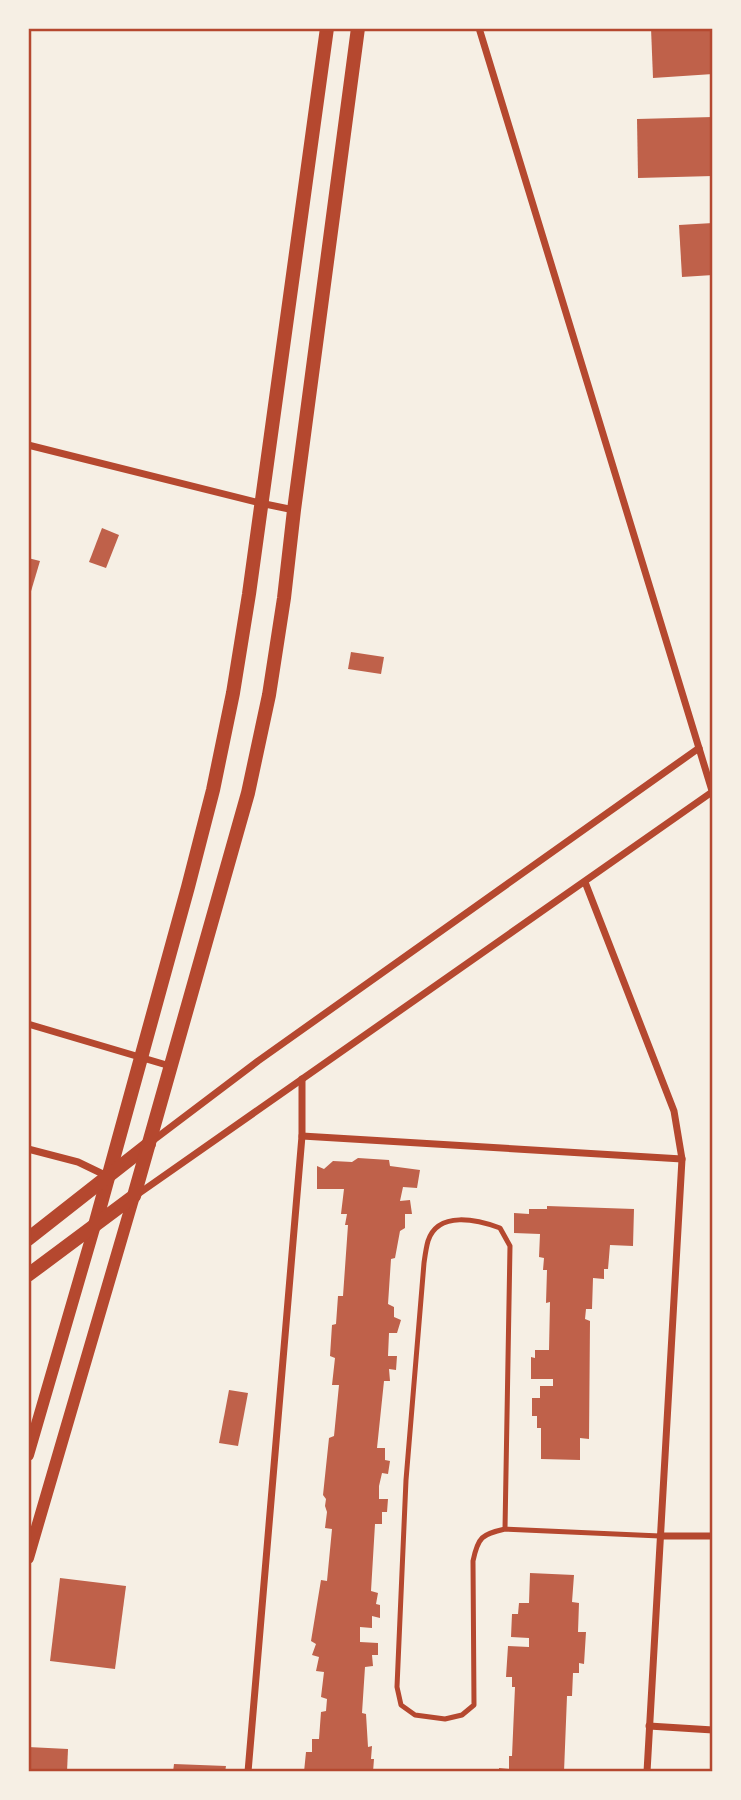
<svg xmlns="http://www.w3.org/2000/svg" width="741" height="1800" font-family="'Noto Serif',serif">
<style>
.building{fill:#bf614a}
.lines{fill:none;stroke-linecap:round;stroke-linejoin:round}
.service{stroke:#b5482f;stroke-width:5}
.minor{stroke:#b5482f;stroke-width:7}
.tertiary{stroke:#b5482f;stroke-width:12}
.secondary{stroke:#b5482f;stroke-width:14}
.neatline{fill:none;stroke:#b5482f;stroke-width:2.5}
</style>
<rect width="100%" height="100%" fill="#f6efe4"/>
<g class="building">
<path d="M651,28H713V74L653,78Z"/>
<path d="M713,117V176L638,178L637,119Z"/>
<path d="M713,223V275L682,277L679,225Z"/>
<path d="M102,528L119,535L106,568L89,562Z"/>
<path d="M28,558L40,561L29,598H28Z"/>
<path d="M351,652L384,657L381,674L348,669Z"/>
<path d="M358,1158L389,1160L390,1166L420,1170L417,1188L403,1187L400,1201L410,1200L412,1214H405V1228L400,1231L395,1258L391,1259L388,1304L394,1307V1317L401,1320L397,1333H389L388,1356H397L396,1370L389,1369L390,1381H384L377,1448H385V1460L390,1461L388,1474L382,1473L379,1486V1499H388L387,1512H382V1524H375L371,1591L378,1593L376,1604L380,1605V1618L372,1616V1628L360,1627V1642L378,1643V1655H372L373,1666L365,1667L362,1713L366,1714L368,1747L372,1746L371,1759H374L373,1772H304L306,1752H312V1739H319L321,1712L326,1711L327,1699L321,1697L324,1672L316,1671L319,1657L312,1655L316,1644L311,1641L321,1580L327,1581L332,1529L325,1528L327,1512L325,1506L326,1499L323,1495L329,1438L334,1436L339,1385H332L335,1358L330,1356L332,1325L336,1324L338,1296H343L348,1225H345L347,1214H341L344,1189H317V1166L324,1169L333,1161L352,1162Z"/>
<path d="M547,1206L634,1209L633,1246L610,1245L608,1269H604V1279L593,1278L592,1309H586L585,1319L590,1321L589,1439L580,1438V1460L541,1459V1428H537V1416H532V1398H540V1386H553V1379H531V1357L535,1358V1350H549L550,1302L546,1303L547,1270H543L544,1258L539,1257L540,1234L514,1233V1213L529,1214V1209H547Z"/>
<path d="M229,1390L248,1393L238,1446L219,1443Z"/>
<path d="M530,1573L574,1575L572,1602L579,1603L578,1632H586L584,1664L579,1663V1673H573L572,1696H567L564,1772H499V1768L509,1769V1756H512L515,1687H512V1677H506L508,1646L529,1647V1638L511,1637L512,1614H518L519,1603H529Z"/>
<path d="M60,1578L126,1586L115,1669L50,1661Z"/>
<path d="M28,1747L68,1749L67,1772H28Z"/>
<path d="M174,1764L226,1766L225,1772H173Z"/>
</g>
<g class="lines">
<path class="service" d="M505,1529L510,1246L500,1228C478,1220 438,1210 428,1241C426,1248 425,1256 424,1263L406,1480L397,1687L401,1705L415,1715L445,1719L462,1715L474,1705L473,1561C478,1537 482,1534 505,1529L660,1536"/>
<g class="minor">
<path d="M479,28L713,794"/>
<path d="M28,445L260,503L294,510"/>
<path d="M585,882L674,1111L682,1159L647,1772"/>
<path d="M28,1024L170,1066"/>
<path d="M302,1136L682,1159"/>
<path d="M151,1142L258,1061L699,748"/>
<path d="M28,1149L78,1162L107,1176"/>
<path d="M138,1194L712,792"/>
<path d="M660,1536H713"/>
<path d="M649,1726L713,1730"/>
<path d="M248,1772L302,1136V1079"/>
</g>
<g class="tertiary">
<path d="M28,1455L95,1225"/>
<path d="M28,1558L134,1196"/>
</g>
<g class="secondary">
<path d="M95,1225L188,887L213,790L233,693L249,594L327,28"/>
<path d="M28,1239L149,1144"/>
<path d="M28,1275L134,1196L248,793L269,695L284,598L294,510L358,28"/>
</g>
</g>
<rect width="741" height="1800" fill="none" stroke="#f6efe4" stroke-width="60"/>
<rect x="30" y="30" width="681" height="1740" class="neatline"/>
</svg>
